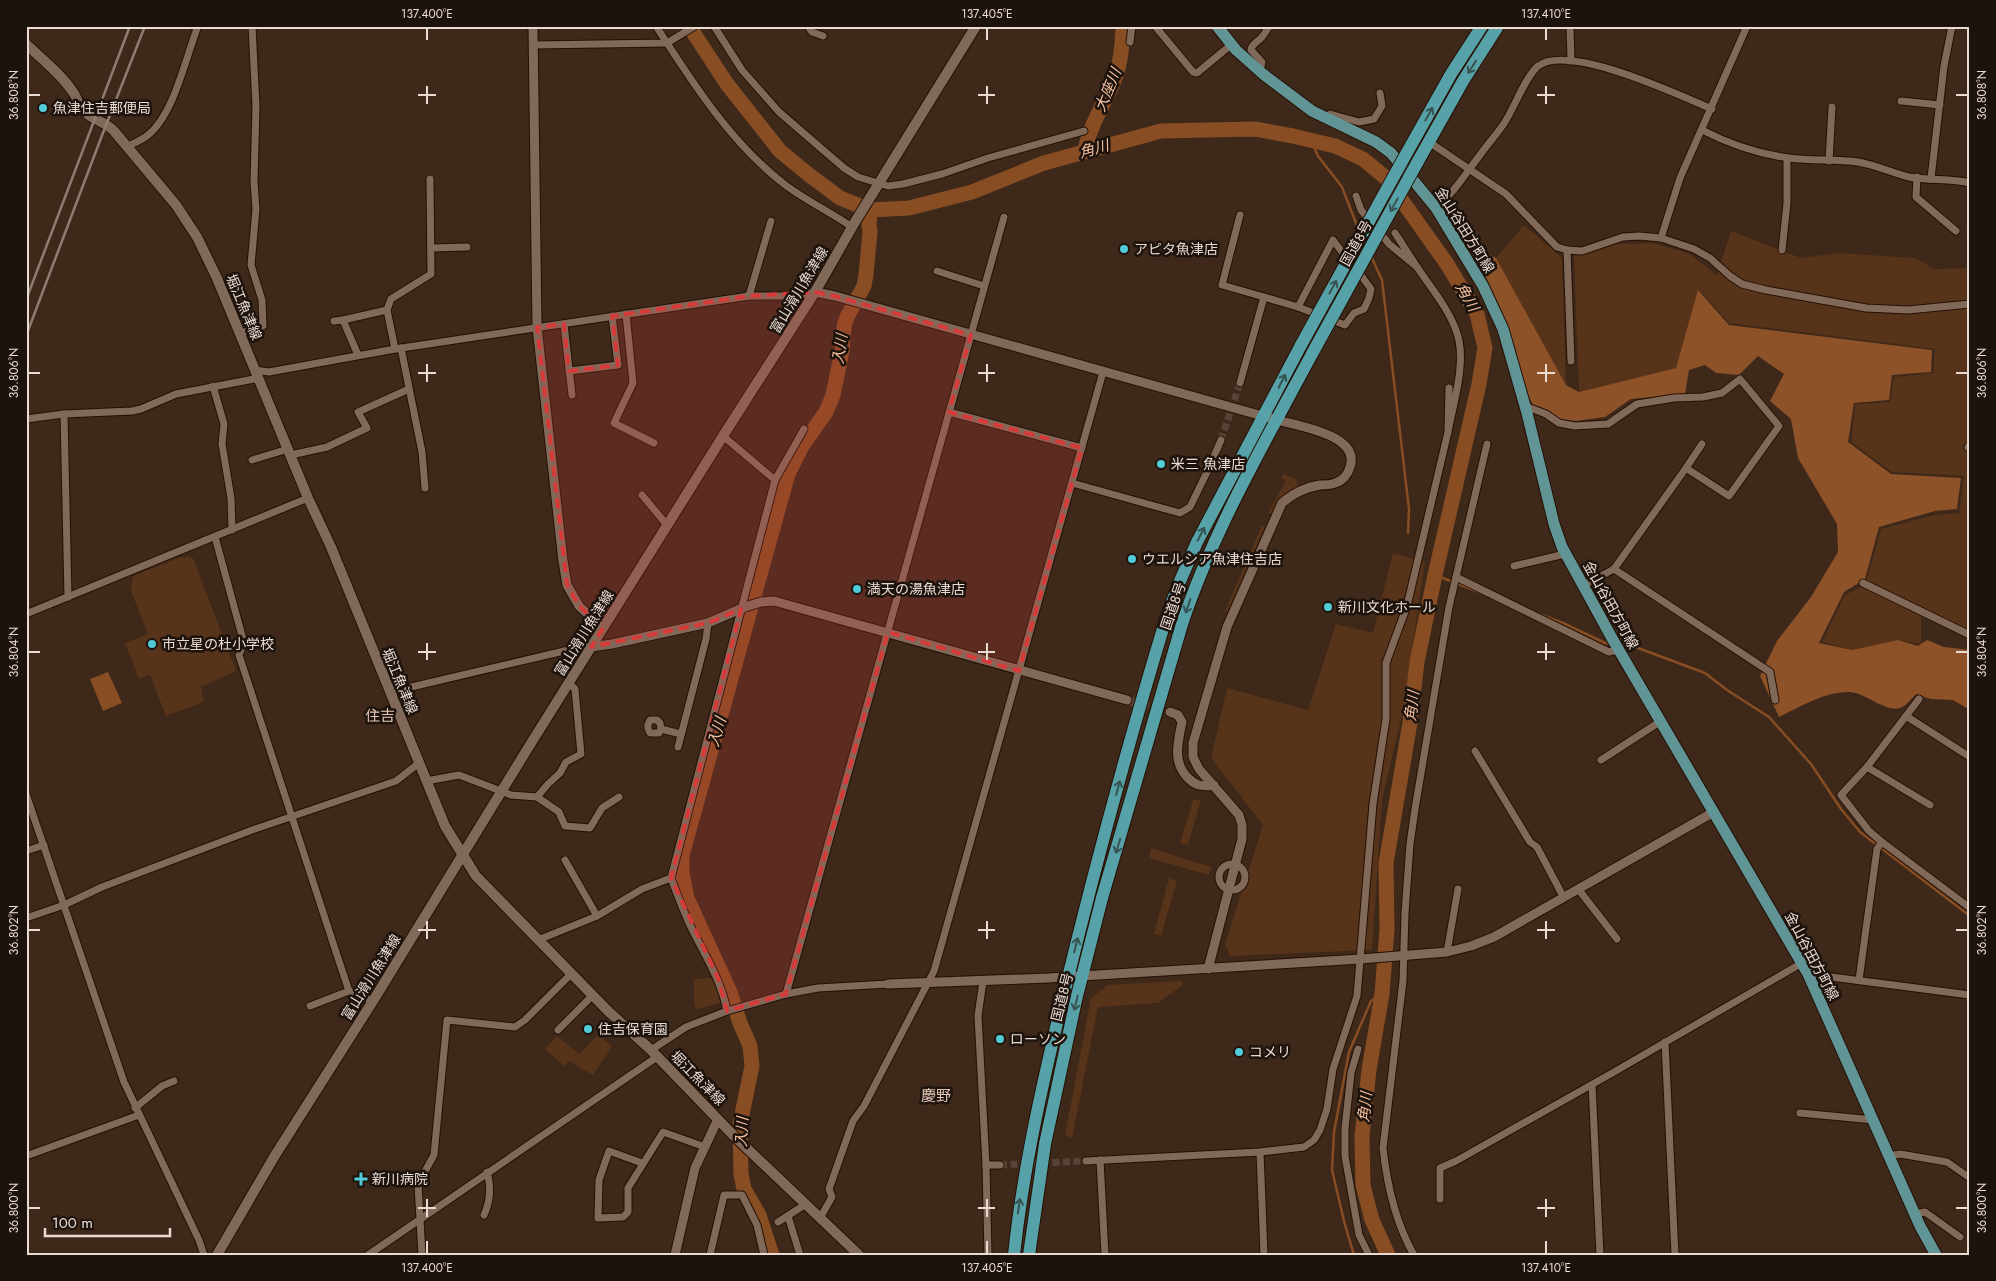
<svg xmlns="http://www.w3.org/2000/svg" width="1996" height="1281" font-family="Jost,'Noto Sans JP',sans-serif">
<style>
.green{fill:#57331a}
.forest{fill:#8e5228}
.water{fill:#884d23}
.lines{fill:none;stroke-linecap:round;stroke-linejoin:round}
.stream{stroke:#884d23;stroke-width:2.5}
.river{stroke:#884d23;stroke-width:15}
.minor-tunnel{stroke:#574336;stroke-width:7;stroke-dasharray:7 3.5;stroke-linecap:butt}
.tertiary-tunnel{stroke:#574336;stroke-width:9;stroke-dasharray:9 4.5;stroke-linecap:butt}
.minor-casing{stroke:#241004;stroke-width:9}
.tertiary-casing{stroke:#241004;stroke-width:11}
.secondary-casing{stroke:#241004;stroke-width:12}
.primary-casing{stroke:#241004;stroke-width:13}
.trunk-casing{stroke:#241004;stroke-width:14}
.minor{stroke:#816959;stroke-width:7}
.tertiary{stroke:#816959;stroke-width:9}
.secondary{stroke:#816959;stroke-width:10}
.primary{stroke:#619494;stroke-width:11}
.trunk{stroke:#56a2a8;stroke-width:12}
.rail{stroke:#8e7c71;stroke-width:2.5}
.trunk-bridge-casing{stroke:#241004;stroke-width:14;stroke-linecap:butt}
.trunk-bridge{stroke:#56a2a8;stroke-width:12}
.oneway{stroke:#375353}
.marked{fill:#d83a39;fill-opacity:0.2;stroke:#d83a39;stroke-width:4;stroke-dasharray:10 6;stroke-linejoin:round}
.ticks{fill:none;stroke:#e9dad2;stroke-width:2}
.poi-dot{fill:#52cbd9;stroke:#1d130d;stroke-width:2}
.labels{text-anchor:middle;stroke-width:5;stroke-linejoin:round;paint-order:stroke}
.poi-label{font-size:14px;fill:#e9dad2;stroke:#1d130d;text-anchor:start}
.street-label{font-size:14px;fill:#e9dad2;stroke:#1d130d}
.water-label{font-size:15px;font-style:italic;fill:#f6c19f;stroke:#1d130d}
.neighbourhood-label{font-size:15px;fill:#e3c7b6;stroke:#1d130d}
.neatline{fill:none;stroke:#e9dad2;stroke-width:2}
.ticks-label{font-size:12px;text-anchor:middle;fill:#e9dad2}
</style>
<rect width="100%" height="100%" fill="#3d281a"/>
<g class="green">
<path d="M1524,225L1562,258L1566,385L1496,258Z"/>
<path d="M1731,231L1801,258L1838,253L1916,258L1934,269L1970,268V630L1921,612V644L1898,640L1852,650L1822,642L1845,595L1865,585L1881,529L1935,515L1959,513L1964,476L1892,472L1851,442L1855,404L1890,402L1894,377L1933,373L1935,349L1729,323L1699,290L1676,368L1579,392L1574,256L1618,244L1652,243L1688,253L1717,275Z"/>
<path d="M1283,474L1296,479L1298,486L1284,496L1271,514L1268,513L1286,481L1281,478Z"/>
<path d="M1262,525L1265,527L1228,611H1225Z"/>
<path d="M1393,553L1425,562L1403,711L1382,800L1372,950L1230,956L1225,944L1263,825L1211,758L1227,688L1308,710L1336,624L1373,633Z"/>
<path d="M181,557L193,558L236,671L201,687L204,702L166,716L150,675L139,679L125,643L148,634L131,591L133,576Z"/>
<path d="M1201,799L1188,845L1180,843L1193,800Z"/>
<path d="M1151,848L1211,867L1209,875L1149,858Z"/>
<path d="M1169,878L1177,881L1161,936L1154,934Z"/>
<path d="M714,978L722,999L721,1002L696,1010L694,999V979Z"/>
<path d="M1181,981L1183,985L1158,1003L1098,1007L1072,1138L1065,1135L1091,998L1108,985Z"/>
<path d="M598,1035L612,1047L593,1075L569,1061L564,1066L545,1049L557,1036L579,1054Z"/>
</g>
<path class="forest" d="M1472,246L1496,258L1566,385L1579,392L1676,368L1698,290L1729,325L1932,350L1931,372L1892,375L1889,400L1854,403L1848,442L1891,474L1961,478L1957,509L1935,511L1879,527L1865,579L1844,592L1819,643L1852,650L1898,640L1918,646L1927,640L1944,647L1970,650V710L1953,700L1931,699L1916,694C1912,698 1907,705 1902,707C1888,715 1864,691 1848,692C1824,692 1800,707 1779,717L1760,676L1777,641L1811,597L1838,552L1837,524L1798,458L1791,419L1770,401L1784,374L1758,356L1739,375L1716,373L1705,365L1689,370L1685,394L1631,399L1605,417L1576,421L1558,419L1533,405L1521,382L1507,324Z"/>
<path class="water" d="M108,672L122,703L103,711L90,679Z"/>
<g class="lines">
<g class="stream">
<path d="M1311,140L1318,156L1342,187L1359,231"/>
<path d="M1371,256L1382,280L1409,509L1408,533"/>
<path d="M1435,575L1484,594"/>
<path d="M1539,614L1563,623L1605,643L1612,644"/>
<path d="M1620,644L1630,645L1705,673L1727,690L1769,717L1811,764L1841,809L1860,832L1970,916"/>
<path d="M1354,1255L1345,1225L1332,1170L1334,1132L1349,1052L1371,1001L1382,994"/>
</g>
<g class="river">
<path d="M689,26L727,84L780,151L808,174L840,198L870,210L909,208L972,192L1044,163L1161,131L1255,129L1293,136L1335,146L1363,159L1386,178L1447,264L1477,314L1485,348L1479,384L1435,575L1417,662L1410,723L1386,863L1387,929L1382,994L1369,1070L1362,1136L1363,1185L1372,1220L1388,1255"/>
<path d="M1085,151C1089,127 1103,106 1113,83C1121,65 1122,46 1123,26"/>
<path d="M772,1255L759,1215L744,1189L741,1174L740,1124L752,1066L750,1046L740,1023L730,992L687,898L682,873V855L788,474L802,446L826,412L833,395L842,351L844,326L847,317L864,286L866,275L870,232L869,224L870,210"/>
</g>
<g class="minor-tunnel">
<path d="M1221,440L1240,383"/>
<path d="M1000,1165L1086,1161"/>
</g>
<path class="tertiary-tunnel" d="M1127,700L1170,712"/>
<defs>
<g id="minor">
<path d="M656,26C692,82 731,143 784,184C805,200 830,212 852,227"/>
<path d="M714,26L742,70L779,112L844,168L858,177L888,186L903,184L942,174L988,158L1084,131"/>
<path d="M808,26L812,32L823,36"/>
<path d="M1155,26L1193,72L1197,73L1232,44"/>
<path d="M1570,26L1571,61"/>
<path d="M1130,42L1132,26"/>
<path d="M533,45L667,43L695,26"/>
<path d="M1260,71L1262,62L1251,50C1252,43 1257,43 1262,37C1265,34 1266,30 1270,26"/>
<path d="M1901,101L1940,105"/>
<path d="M1327,119L1330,114L1359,122L1374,119L1382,106L1380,93"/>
<path d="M1702,130C1729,144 1759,154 1789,158C1812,161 1835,159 1858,162C1876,165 1892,173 1909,177C1929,181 1950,178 1970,183"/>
<path d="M1429,142L1506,194L1557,247L1567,250L1582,251L1623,237L1639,236L1661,238L1694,249L1710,258L1730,276L1742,284L1766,290L1866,308L1908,310L1970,304"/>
<path d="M127,147C134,143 142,140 148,135C174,115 186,56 198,26"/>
<path d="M1829,161L1832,107"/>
<path d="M1917,177L1916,197L1956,231"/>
<path d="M1931,178L1944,66L1952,26"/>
<path d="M1356,196L1361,210L1370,221"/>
<path d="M1436,208C1454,193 1466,173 1480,155C1487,145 1496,135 1503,125C1514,109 1525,77 1538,66C1569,43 1679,95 1712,109"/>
<path d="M1379,231L1389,244L1417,267L1395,233"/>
<path d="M1661,238L1680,178L1747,26"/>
<path d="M431,248L467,247"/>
<path d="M1567,250L1571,361"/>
<path d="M1782,250L1787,203V158"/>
<path d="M1417,267C1431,288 1449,309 1457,333C1467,362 1453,404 1448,432L1449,388"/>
<path d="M937,271L984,286"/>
<path d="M749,296L771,221"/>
<path d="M1264,297L1298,307L1333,240L1348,260"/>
<path d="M1298,307L1345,325L1354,313L1364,309L1369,298L1371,289L1357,270"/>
<path d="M626,314L633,383L614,423L654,443"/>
<path d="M343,320L387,310"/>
<path d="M334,321L343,320L358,355"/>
<path d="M564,324L572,395"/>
<path d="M241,333L263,326L262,300L251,265L256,209L254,182L256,106L252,26"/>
<path d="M401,348L422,452L425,488"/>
<path d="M395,349L387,310L391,299L431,274L430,179"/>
<path d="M255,370L269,372L395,349L749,296H799L815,292"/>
<path d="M569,371L618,365L612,316"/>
<path d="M1240,383L1264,297L1222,285L1240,215"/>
<path d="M213,386L224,424L222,444L231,498L232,530"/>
<path d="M1525,406L1546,414L1559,423L1575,426L1608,424L1637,404L1674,398L1703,397L1722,393L1740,379L1779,426L1729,496L1686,468L1702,444"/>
<path d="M949,412L1082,448"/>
<path d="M64,414L68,597"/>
<path d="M26,419L64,414L132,411L141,409L176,394L259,378"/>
<path d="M723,436L775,480L671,878C677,894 683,910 690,925C704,954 721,979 727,1011"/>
<path d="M1968,447L1970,448"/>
<path d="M291,455L327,447L367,428L358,412L409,389"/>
<path d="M252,460L288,449"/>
<path d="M775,480L804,429"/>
<path d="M1072,483L1180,513L1190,507L1209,468L1221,440"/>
<path d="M642,495L667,525"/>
<path d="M215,537L244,643L239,655L337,955L349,991L373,1001"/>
<path d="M1514,566L1565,554"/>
<path d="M1614,569L1770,672L1775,700"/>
<path d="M1456,577L1609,652L1619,650"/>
<path d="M1863,583L1970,635"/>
<path d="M1582,586L1614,569L1686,468"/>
<path d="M26,614L308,498"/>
<path d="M390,692L577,648L591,647"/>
<path d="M1906,716L1970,757"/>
<path d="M661,729L659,733H650C647,728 647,725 650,720H657L660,723L661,729L681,734"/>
<path d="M678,747L706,639L708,623"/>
<path d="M1475,751L1530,842L1537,847L1564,898"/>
<path d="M1601,760L1661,721"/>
<path d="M1867,767L1919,699"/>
<path d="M426,781L459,775L511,795L537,797L548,784L560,773L566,762L581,754L575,689L569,683"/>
<path d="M26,794L124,1082L199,1240L204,1255"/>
<path d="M537,797L559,812L565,826L590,828L602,808L619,797"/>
<path d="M1930,805L1867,767L1841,795L1869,831L1882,842L1970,908"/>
<path d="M26,851L44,845"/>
<path d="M565,860L597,916"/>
<circle cx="1232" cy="877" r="13"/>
<path d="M1579,890L1617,939"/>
<path d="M26,918L64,905L102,887L255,829L396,781L419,763"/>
<path d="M538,940L597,916L642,889L671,878"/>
<path d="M1447,952L1458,889"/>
<path d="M1808,974L1970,995"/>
<path d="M1859,980L1877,849L1882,842"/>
<path d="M983,981L978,1016L986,1165L988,1255"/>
<path d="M786,994L1004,217"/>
<path d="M310,1006L349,991"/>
<path d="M558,1030L593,995"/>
<path d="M1665,1042L1675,1255"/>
<path d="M1358,1049L1351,1073L1345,1128V1156L1359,1235L1369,1255"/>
<path d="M651,1050L686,1027L727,1011L786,994L818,988L888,984"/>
<path d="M1592,1085L1600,1255"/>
<path d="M135,1108L162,1086L174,1081"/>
<path d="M1800,1113L1874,1120"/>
<path d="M1260,1152L1264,1255"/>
<path d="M26,1156L139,1115"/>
<path d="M1889,1156L1900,1154L1947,1162L1970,1178"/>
<path d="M1100,1160L1105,1255"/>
<path d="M1086,1161L1260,1152L1304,1147L1314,1140L1320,1130L1327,1109L1333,1069L1357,996L1373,804L1386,719V663L1407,606L1448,432"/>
<path d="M642,1163L609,1151L599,1180L598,1218L623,1217L628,1212V1188L663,1132L705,1147"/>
<path d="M986,1165H1000"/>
<path d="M1440,1199V1168L1456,1161L1614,1072L1802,963"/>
<path d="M1914,1214L1925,1212L1960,1237"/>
<path d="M484,1215C490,1202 491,1186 487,1172"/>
<path d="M788,1216L800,1255"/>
<path d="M820,1218L832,1197L829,1189L853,1121L864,1106L934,971L1103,372"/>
<path d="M778,1222L806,1204"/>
<path d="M368,1255L657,1057"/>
<path d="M422,1255L418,1184L434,1155L447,1020L515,1027L525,1020L571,974"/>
<path d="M710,1255L724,1195H742L757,1225L764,1255"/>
<path d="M1414,1255C1395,1222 1387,1185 1383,1148L1403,981L1405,913L1410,844L1415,809L1449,607L1487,444"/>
</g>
<g id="tertiary">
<path d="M533,26L537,327L563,561L567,585L579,606L603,628"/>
<path d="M815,292L835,296L1277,420C1298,426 1361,435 1350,467C1348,474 1343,481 1335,483C1331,485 1325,485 1320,485C1304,488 1294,493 1282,503L1227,627L1193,743V757L1199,769L1239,815L1242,825V839L1208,969"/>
<path d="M591,647L612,644L708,623L745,607L761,602L774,601L1127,700"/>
<path d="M1170,712L1178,715L1182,722C1178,742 1172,762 1188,778C1196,786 1203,787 1214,785"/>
<path d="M888,984L1048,978L1361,959L1447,952L1471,946L1494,937L1712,813"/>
<path d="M675,1255L695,1168L718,1119"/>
</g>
<g id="secondary">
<path d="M26,44C42,59 61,74 73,92C77,97 78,105 82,109C91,120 105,121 114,131L176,205L197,237L216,276L308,498L331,547L445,826L476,876L608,1011L651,1050L735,1137L859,1255"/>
<path d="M217,1255L274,1157L373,1001L528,748L723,436L815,292L855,222L976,26"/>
</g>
<path id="primary" d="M1217,26L1236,50L1263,74L1312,111L1376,142L1391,153L1436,208L1483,286L1503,329L1527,413L1554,524L1562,547L1613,640L1808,974L1920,1226L1936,1255"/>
<g id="trunk">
<path d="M1405,156L1451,74L1482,26"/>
<path d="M1417,163L1463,81L1498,26"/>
<path d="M1014,1255C1023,1169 1042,1086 1062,1002C1093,874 1127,747 1165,622L1177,588L1197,542L1301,345"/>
<path d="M1029,1255L1045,1144L1076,1000L1102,898L1182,624C1214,529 1266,440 1313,352"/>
</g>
</defs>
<use href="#minor" class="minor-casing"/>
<use href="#tertiary" class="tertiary-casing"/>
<use href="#secondary" class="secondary-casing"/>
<use href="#primary" class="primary-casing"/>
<use href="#trunk" class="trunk-casing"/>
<use href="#minor" class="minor"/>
<use href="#tertiary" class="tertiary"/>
<use href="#secondary" class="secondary"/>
<use href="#primary" class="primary"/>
<use href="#trunk" class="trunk"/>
<g class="rail">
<path d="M26,300L130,26"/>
<path d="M26,336L101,138L145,26"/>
</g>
<defs>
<g id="trunk-bridge">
<path d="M1301,345L1405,156"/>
<path d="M1313,352L1417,163"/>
</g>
</defs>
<use href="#trunk-bridge" class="trunk-bridge-casing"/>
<use href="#trunk-bridge" class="trunk-bridge"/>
</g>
<defs><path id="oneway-shaft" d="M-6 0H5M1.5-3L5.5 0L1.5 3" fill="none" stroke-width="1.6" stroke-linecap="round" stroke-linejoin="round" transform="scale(1.25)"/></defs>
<g class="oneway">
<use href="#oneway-shaft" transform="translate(1472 67) rotate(122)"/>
<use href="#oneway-shaft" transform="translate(1429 114) rotate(-61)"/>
<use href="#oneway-shaft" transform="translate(1394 205) rotate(119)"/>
<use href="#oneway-shaft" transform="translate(1333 287) rotate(-61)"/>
<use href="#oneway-shaft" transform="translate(1282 381) rotate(-63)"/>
<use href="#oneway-shaft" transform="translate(1201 534) rotate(-63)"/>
<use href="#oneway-shaft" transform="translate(1188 606) rotate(109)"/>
<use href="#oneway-shaft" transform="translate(1118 788) rotate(-75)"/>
<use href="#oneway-shaft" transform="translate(1118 846) rotate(107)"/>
<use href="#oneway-shaft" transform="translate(1076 945) rotate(-76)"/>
<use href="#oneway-shaft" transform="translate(1076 1003) rotate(103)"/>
<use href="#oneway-shaft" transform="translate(1019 1206) rotate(-81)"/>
</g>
<path class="marked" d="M815,292L835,296L971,335L949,412L1082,448L1019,671L888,632L786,994L727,1011L718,978L671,878L741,609L708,623L591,647L603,628L579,606L567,585L537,327L564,324L569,371L618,365L612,316L749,296Z"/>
<path class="ticks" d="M427,28V40M987,28V40M1546,28V40M427,86V104M987,86V104M1546,86V104M28,95H40M418,95H436M978,95H995M1537,95H1555M1956,95H1968M427,364V382M987,364V382M1546,364V382M28,373H40M418,373H436M978,373H995M1537,373H1555M1956,373H1968M427,643V660M987,643V660M1546,643V660M28,652H40M418,652H436M978,652H995M1537,652H1555M1956,652H1968M427,921V939M987,921V939M1546,921V939M28,930H40M418,930H436M978,930H995M1537,930H1555M1956,930H1968M427,1199V1217M987,1199V1217M1546,1199V1217M28,1208H40M418,1208H436M978,1208H995M1537,1208H1555M1956,1208H1968M427,1241V1254M987,1241V1254M1546,1241V1254"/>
<g class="poi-dot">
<circle cx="43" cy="108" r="5"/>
<circle cx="1124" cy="249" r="5"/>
<circle cx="1161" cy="464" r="5"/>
<circle cx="1132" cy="559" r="5"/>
<circle cx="857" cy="589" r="5"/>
<circle cx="1328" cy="607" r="5"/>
<circle cx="152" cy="644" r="5"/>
<circle cx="588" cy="1029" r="5"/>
<circle cx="1000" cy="1039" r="5"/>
<circle cx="1239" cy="1052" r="5"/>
<path d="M358.5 1171.5h5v5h5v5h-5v5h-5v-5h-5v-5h5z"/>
</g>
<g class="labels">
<g class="poi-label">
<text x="53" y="113">魚津住吉郵便局</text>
<text x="1134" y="254">アピタ魚津店</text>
<text x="1171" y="469">米三 魚津店</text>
<text x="1142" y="564">ウエルシア魚津住吉店</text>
<text x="867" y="594">満天の湯魚津店</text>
<text x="1338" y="612">新川文化ホール</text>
<text x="162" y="649">市立星の杜小学校</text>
<text x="598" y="1034">住吉保育園</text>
<text x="1010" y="1044">ローソン</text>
<text x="1249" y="1057">コメリ</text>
<text x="372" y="1184">新川病院</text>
</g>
<g class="street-label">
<text transform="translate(1465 230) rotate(58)" y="5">金山谷田方町線</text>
<text transform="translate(1356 243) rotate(-61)" y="5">国道8号</text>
<text transform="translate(799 290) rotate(-59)" y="5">富山滑川魚津線</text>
<text transform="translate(244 307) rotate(67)" y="5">堀江魚津線</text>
<text transform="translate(1611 605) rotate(61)" y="5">金山谷田方町線</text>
<text transform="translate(1173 606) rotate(-71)" y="5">国道8号</text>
<text transform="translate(584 633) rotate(-58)" y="5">富山滑川魚津線</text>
<text transform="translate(400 681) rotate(67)" y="5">堀江魚津線</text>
<text transform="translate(1812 956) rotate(62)" y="5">金山谷田方町線</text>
<text transform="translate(371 977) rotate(-58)" y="5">富山滑川魚津線</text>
<text transform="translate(1062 997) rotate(-76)" y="5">国道8号</text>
<text transform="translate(698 1078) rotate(45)" y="5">堀江魚津線</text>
</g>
<g class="water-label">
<text transform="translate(1108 90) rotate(-67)" y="5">大座川</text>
<text transform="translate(1094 149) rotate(-15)" y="5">角川</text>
<text transform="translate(1467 297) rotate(60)" y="5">角川</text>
<text transform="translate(840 349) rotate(-82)" y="5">入川</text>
<text transform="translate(1412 706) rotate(-83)" y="5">角川</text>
<text transform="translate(717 732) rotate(-74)" y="5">入川</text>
<text transform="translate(1365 1107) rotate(-84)" y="5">角川</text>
<text transform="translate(742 1132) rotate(-87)" y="5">入川</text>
</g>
<g class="neighbourhood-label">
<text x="380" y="721">住吉</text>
<text x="936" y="1101">慶野</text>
</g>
</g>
<rect width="1996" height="1281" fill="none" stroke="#1d130d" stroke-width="55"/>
<path d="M45 1228v8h125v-8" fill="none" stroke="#e9dad2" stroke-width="2.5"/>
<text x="52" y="1228" font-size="15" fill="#e9dad2" stroke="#1d130d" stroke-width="4" paint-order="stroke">100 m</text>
<rect x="28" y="28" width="1940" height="1226" class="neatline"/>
<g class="ticks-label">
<text x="427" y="18">137.400°E</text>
<text x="987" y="18">137.405°E</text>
<text x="1546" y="18">137.410°E</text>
<text transform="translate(14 95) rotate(-90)" y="4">36.808°N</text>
<text transform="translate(1982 95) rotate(-90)" y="4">36.808°N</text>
<text transform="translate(14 373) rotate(-90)" y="4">36.806°N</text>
<text transform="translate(1982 373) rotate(-90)" y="4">36.806°N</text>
<text transform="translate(14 652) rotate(-90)" y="4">36.804°N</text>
<text transform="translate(1982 652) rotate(-90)" y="4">36.804°N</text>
<text transform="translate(14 930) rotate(-90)" y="4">36.802°N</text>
<text transform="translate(1982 930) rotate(-90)" y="4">36.802°N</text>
<text transform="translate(14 1208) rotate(-90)" y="4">36.800°N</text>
<text transform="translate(1982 1208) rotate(-90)" y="4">36.800°N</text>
<text x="427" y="1272">137.400°E</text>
<text x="987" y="1272">137.405°E</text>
<text x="1546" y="1272">137.410°E</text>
</g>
</svg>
